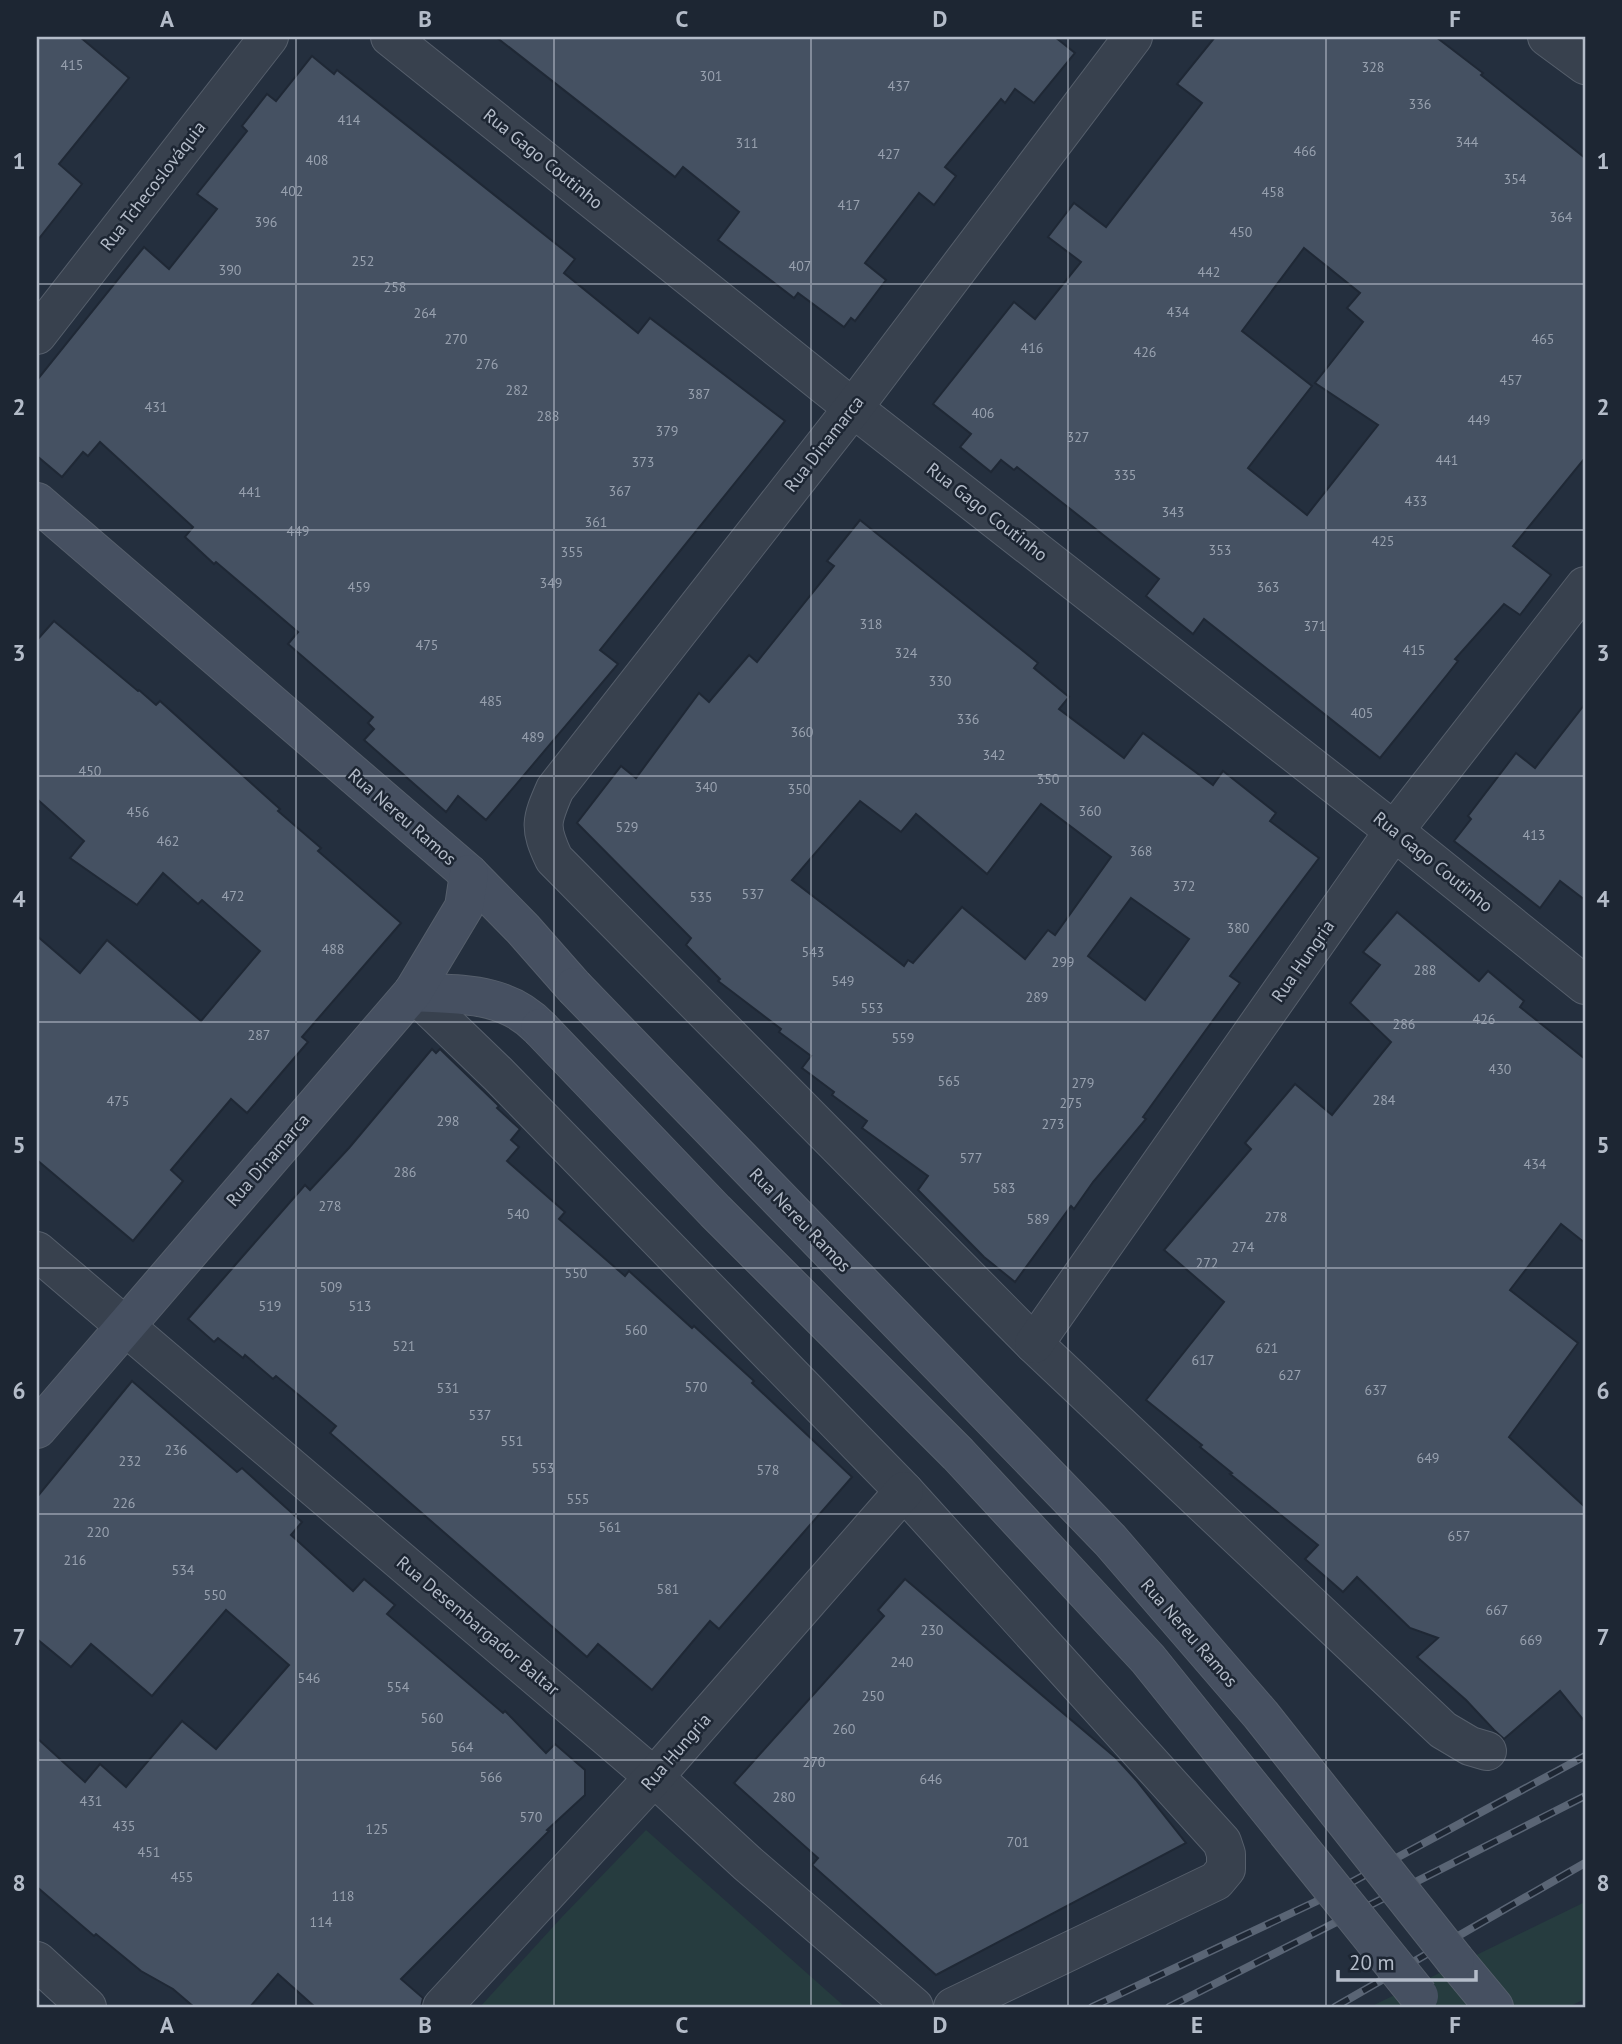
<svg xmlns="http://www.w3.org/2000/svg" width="1622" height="2044" font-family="'PT Sans',sans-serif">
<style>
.green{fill:#263c3f}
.building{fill:#455162;stroke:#1f2835;stroke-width:2;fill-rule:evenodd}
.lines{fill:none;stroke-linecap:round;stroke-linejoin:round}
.street-casing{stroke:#565f6c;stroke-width:40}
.secondary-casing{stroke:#565f6c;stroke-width:40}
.street{stroke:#38414e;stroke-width:38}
.secondary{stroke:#465061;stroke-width:38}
.rail-casing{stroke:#5a6575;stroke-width:8}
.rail{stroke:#1d2633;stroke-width:5;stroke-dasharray:16;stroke-linecap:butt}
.secondary-bridge-casing{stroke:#565f6c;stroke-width:40;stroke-linecap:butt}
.secondary-bridge{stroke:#465061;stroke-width:38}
.grid{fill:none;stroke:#b4bcc9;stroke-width:2;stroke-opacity:0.55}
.labels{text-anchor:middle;stroke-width:5;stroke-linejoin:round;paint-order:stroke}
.number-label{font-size:14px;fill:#98a1af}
.street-label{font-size:18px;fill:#b4bcc9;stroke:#1d2633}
.neatline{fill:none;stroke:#b4bcc9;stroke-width:2.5}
.grid-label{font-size:23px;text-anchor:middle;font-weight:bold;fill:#b4bcc9}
</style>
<rect width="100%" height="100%" fill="#242f3e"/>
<g class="green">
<path d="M646,1830L845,2007H480L562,1917Z"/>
<path d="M1585,1902V1999L1568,2007H1370Z"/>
</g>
<g class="building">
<path d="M37,37H80L129,78L59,164L82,184L37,241Z"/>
<path d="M496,37H1055L1075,53L1034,103L1015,89L1005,103L1001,99L945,167L956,176L934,205L919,193L865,263L886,280L855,321L851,318L844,327L798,293L794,298L718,240L739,212L683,167L675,177Z"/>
<path d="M1215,37H1436L1483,73L1481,75L1585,158V458L1513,546L1551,575L1520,615L1504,604L1455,659L1458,661L1447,675L1380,758L1204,619L1193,634L1146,596L1159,579L1017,467L1014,470L1001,460L991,472L960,447L971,434L933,404L1014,302L1035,319L1081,262L1048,237L1074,203L1106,227L1202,103L1177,84ZM1304,248L1360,293L1347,308L1363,322L1315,383L1378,425L1307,515L1248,468L1312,386L1242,331Z"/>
<path d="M312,56L334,74L337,70L575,259L564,273L638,333L650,318L785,421L600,650L618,664L486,820L458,796L446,812L364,740L374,729L368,723L373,717L288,644L298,632L216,562L214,564L185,537L193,527L100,442L88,456L83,452L62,477L37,456V380L144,247L169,269L217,209L197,194L247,131L242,126L267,94L276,101Z"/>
<path d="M860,520L1038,663L1034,668L1069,697L1059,709L1124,758L1143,733L1213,785L1223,771L1276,813L1270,821L1319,858L1230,976L1240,983L1143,1117L1146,1119L1093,1182L1074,1209L1071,1206L1015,1282L984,1257L918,1190L928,1176L862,1128L867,1121L832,1095L834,1092L802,1068L811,1056L779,1032L781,1029L718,981L720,979L686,945L691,938L577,823L621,766L636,778L699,693L709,702L749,655L757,662L834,566L827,561ZM860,801L901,832L916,814L987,874L1041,804L1111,857L1055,935L1048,930L1025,959L962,907L913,963L908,960L904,966L792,880ZM1131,898L1189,939L1145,1000L1088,956Z"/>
<path d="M54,621L138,691L139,690L156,705L160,701L280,809L278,811L321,848L318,851L401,923L302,1037L308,1042L247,1113L231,1099L171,1170L183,1181L133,1241L37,1160V936L80,973L107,940L201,1021L260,951L202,900L198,904L163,873L137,905L70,858L84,841L37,799V640Z"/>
<path d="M1585,704V900L1560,881L1540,908L1454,841L1471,819L1468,816L1516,753L1535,768Z"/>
<path d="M1397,912L1479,981L1488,971L1524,1001L1520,1007L1585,1059V1243L1561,1224L1510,1290L1578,1343L1509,1437L1585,1507V1722L1560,1691L1504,1739L1494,1730L1466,1700L1417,1657L1438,1638L1410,1628L1357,1577L1343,1592L1305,1559L1318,1545L1230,1474L1232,1473L1200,1447L1202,1445L1146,1400L1224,1302L1164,1250L1251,1149L1245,1143L1295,1084L1332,1115L1391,1042L1350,1003L1380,965L1363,952Z"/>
<path d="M432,1049L436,1053L440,1049L499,1106L497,1108L520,1129L511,1140L519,1147L507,1161L565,1212L559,1219L625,1276L629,1271L692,1328L694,1326L754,1381L752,1383L852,1477L719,1629L710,1621L652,1690L598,1644L587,1657L330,1433L336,1426L276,1376L273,1379L245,1355L243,1358L218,1338L214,1342L188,1319L305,1185L310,1190L349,1148Z"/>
<path d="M132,1381L237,1472L242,1468L302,1522L291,1535L353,1591L364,1579L395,1605L387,1614L503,1713L505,1711L546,1753L555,1744L585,1770V1795L547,1830L549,1831L401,1979L423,1998L421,2007H315L278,1974L250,2007H194L173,1989L141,1971L96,1934L94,1936L37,1887V1738L85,1782L100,1764L126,1787L182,1721L216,1749L289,1665L226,1610L152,1696L91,1644L71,1667L37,1639V1497Z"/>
<path d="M905,1579L1116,1758L1136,1780L1186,1843L936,1975L812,1865L818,1858L734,1783L884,1616L878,1610Z"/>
</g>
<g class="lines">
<defs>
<g id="street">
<path d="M390,37L853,408L1394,831L1585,985"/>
<path d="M1133,37L853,408L555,789C541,821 539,827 554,859L1034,1344L1443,1730L1470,1746L1487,1751"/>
<path d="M1547,37L1585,65"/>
<path d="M37,335L269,37"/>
<path d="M413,992L498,1074L904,1491L1222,1842L1226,1854V1869L1216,1881L953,2007"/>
<path d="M37,1251L654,1777L747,1863L914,2007"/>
<path d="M1034,1344L1394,831L1585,586"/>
<path d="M37,1961L87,2007"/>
<path d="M442,2007L654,1777L904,1491"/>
</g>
<g id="secondary">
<path d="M37,502L469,874L523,929L574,987"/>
<path d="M413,992C459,995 505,991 540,1028"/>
<path d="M37,1429L413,992L464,907L469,874"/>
<path d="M1455,1960L1494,2007"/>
</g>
</defs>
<use href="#street" class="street-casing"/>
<use href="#secondary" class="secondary-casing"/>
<use href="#street" class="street"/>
<use href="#secondary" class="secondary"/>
<defs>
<g id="rail">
<path d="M1092,2007L1315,1902L1585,1756"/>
<path d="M1169,2007L1585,1796"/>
<path d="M1335,2007L1585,1863"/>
</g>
</defs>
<use href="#rail" class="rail-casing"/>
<use href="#rail" class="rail"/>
<defs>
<g id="secondary-bridge">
<path d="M574,987L1110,1540L1261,1715L1455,1960"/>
<path d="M540,1028L715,1211L958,1454L1148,1659L1419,1996"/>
</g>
</defs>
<use href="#secondary-bridge" class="secondary-bridge-casing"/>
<use href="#secondary-bridge" class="secondary-bridge"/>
</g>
<path class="grid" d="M296,37V2007M554,37V2007M811,37V2007M1068,37V2007M1326,37V2007M37,284H1585M37,530H1585M37,776H1585M37,1022H1585M37,1268H1585M37,1514H1585M37,1760H1585"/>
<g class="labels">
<g class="number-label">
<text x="72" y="70">415</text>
<text x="1373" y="72">328</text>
<text x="711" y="81">301</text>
<text x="899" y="91">437</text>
<text x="1420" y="109">336</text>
<text x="349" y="125">414</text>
<text x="1467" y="147">344</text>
<text x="747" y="148">311</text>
<text x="1305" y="156">466</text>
<text x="889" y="159">427</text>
<text x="317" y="165">408</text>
<text x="1515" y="184">354</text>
<text x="292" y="196">402</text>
<text x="1273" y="197">458</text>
<text x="849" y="210">417</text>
<text x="1561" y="222">364</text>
<text x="266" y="227">396</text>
<text x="1241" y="237">450</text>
<text x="363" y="266">252</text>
<text x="800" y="271">407</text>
<text x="230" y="275">390</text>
<text x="1209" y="277">442</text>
<text x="395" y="292">258</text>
<text x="1178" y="317">434</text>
<text x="425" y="318">264</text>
<text x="456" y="344">270</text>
<text x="1543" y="344">465</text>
<text x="1032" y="353">416</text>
<text x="1145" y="357">426</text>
<text x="487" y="369">276</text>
<text x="1511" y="385">457</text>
<text x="517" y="395">282</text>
<text x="699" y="399">387</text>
<text x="156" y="412">431</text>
<text x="983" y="418">406</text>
<text x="548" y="421">288</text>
<text x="1479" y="425">449</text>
<text x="667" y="436">379</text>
<text x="1078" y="442">327</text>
<text x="1447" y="465">441</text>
<text x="643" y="467">373</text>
<text x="1125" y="480">335</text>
<text x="620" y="496">367</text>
<text x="250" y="497">441</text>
<text x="1416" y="506">433</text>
<text x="1173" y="517">343</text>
<text x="596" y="527">361</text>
<text x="298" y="536">449</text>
<text x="1383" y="546">425</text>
<text x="1220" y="555">353</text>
<text x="572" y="557">355</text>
<text x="551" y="588">349</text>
<text x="359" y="592">459</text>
<text x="1268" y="592">363</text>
<text x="871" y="629">318</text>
<text x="1315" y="631">371</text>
<text x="427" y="650">475</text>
<text x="1414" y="655">415</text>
<text x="906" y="658">324</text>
<text x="940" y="686">330</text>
<text x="491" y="706">485</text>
<text x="1362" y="718">405</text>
<text x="968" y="724">336</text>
<text x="802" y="737">360</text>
<text x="533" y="742">489</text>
<text x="994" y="760">342</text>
<text x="90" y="776">450</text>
<text x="1048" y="784">350</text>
<text x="706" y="792">340</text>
<text x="799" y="794">350</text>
<text x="1090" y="816">360</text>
<text x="138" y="817">456</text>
<text x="627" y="832">529</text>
<text x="1534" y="840">413</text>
<text x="168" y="846">462</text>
<text x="1141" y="856">368</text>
<text x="1184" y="891">372</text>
<text x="753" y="899">537</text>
<text x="233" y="901">472</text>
<text x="701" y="902">535</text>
<text x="1238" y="933">380</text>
<text x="333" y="954">488</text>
<text x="813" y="957">543</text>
<text x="1063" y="967">299</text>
<text x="1425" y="975">288</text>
<text x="843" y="986">549</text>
<text x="1037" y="1002">289</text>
<text x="872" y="1013">553</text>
<text x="1484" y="1024">426</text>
<text x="1404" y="1029">286</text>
<text x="259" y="1040">287</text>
<text x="903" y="1043">559</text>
<text x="1500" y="1074">430</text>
<text x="949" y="1086">565</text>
<text x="1083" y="1088">279</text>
<text x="1384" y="1105">284</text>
<text x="118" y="1106">475</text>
<text x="1071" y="1108">275</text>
<text x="448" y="1126">298</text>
<text x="1053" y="1129">273</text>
<text x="971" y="1163">577</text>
<text x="1535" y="1169">434</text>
<text x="405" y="1177">286</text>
<text x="1004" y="1193">583</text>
<text x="330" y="1211">278</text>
<text x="518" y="1219">540</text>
<text x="1276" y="1222">278</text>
<text x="1038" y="1224">589</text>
<text x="1243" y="1252">274</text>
<text x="1207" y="1268">272</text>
<text x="576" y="1278">550</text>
<text x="331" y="1292">509</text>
<text x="270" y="1311">519</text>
<text x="360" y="1311">513</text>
<text x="636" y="1335">560</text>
<text x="404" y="1351">521</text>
<text x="1267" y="1353">621</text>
<text x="1203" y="1365">617</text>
<text x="1290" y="1380">627</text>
<text x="696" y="1392">570</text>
<text x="448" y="1393">531</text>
<text x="1376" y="1395">637</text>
<text x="480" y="1420">537</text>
<text x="512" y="1446">551</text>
<text x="176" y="1455">236</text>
<text x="1428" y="1463">649</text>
<text x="130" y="1466">232</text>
<text x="543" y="1473">553</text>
<text x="768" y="1475">578</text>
<text x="578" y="1504">555</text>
<text x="124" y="1508">226</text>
<text x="610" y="1532">561</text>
<text x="98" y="1537">220</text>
<text x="1459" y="1541">657</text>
<text x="75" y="1565">216</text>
<text x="183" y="1575">534</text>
<text x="668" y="1594">581</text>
<text x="215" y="1600">550</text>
<text x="1497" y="1615">667</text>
<text x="932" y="1635">230</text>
<text x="1531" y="1645">669</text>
<text x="902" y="1667">240</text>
<text x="309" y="1683">546</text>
<text x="398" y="1692">554</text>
<text x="873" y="1701">250</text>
<text x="432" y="1723">560</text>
<text x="844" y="1734">260</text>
<text x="462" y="1752">564</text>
<text x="814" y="1767">270</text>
<text x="491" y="1782">566</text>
<text x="931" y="1784">646</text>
<text x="784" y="1802">280</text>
<text x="91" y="1806">431</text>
<text x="531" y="1822">570</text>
<text x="124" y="1831">435</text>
<text x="377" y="1834">125</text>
<text x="1018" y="1847">701</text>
<text x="149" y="1857">451</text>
<text x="182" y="1882">455</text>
<text x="343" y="1901">118</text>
<text x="321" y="1927">114</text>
</g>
<g class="street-label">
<text transform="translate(543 159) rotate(39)" y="6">Rua Gago Coutinho</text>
<text transform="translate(153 186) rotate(-52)" y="6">Rua Tchecoslováquia</text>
<text transform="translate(824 444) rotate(-52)" y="6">Rua Dinamarca</text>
<text transform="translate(987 512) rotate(38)" y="6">Rua Gago Coutinho</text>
<text transform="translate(402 817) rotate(41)" y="6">Rua Nereu Ramos</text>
<text transform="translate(1433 862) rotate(39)" y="6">Rua Gago Coutinho</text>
<text transform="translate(1303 961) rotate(-55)" y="6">Rua Hungria</text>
<text transform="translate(268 1160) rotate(-49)" y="6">Rua Dinamarca</text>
<text transform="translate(800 1220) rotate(46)" y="6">Rua Nereu Ramos</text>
<text transform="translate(478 1626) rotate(40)" y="6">Rua Desembargador Baltar</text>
<text transform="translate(1189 1633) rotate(49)" y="6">Rua Nereu Ramos</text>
<text transform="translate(676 1752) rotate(-49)" y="6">Rua Hungria</text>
</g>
</g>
<rect width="1622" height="2044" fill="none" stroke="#1d2633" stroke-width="77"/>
<path d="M1338 1970v10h138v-10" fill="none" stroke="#b4bcc9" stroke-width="3.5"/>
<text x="1349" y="1970" font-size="21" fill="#b4bcc9" stroke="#1d2633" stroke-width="5" paint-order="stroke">20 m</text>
<rect x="38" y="38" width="1546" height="1968" class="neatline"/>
<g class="grid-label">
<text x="167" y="27">A</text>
<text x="425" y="27">B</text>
<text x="682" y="27">C</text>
<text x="940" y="27">D</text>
<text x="1197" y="27">E</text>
<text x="1455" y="27">F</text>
<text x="19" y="169">1</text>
<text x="1603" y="169">1</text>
<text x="19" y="415">2</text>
<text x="1603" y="415">2</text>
<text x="19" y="661">3</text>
<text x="1603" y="661">3</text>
<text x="19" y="907">4</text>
<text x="1603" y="907">4</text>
<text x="19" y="1153">5</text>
<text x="1603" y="1153">5</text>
<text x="19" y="1399">6</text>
<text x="1603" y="1399">6</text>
<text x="19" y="1645">7</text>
<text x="1603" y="1645">7</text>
<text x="19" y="1891">8</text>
<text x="1603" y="1891">8</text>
<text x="167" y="2033">A</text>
<text x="425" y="2033">B</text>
<text x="682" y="2033">C</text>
<text x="940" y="2033">D</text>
<text x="1197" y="2033">E</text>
<text x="1455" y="2033">F</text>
</g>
</svg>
